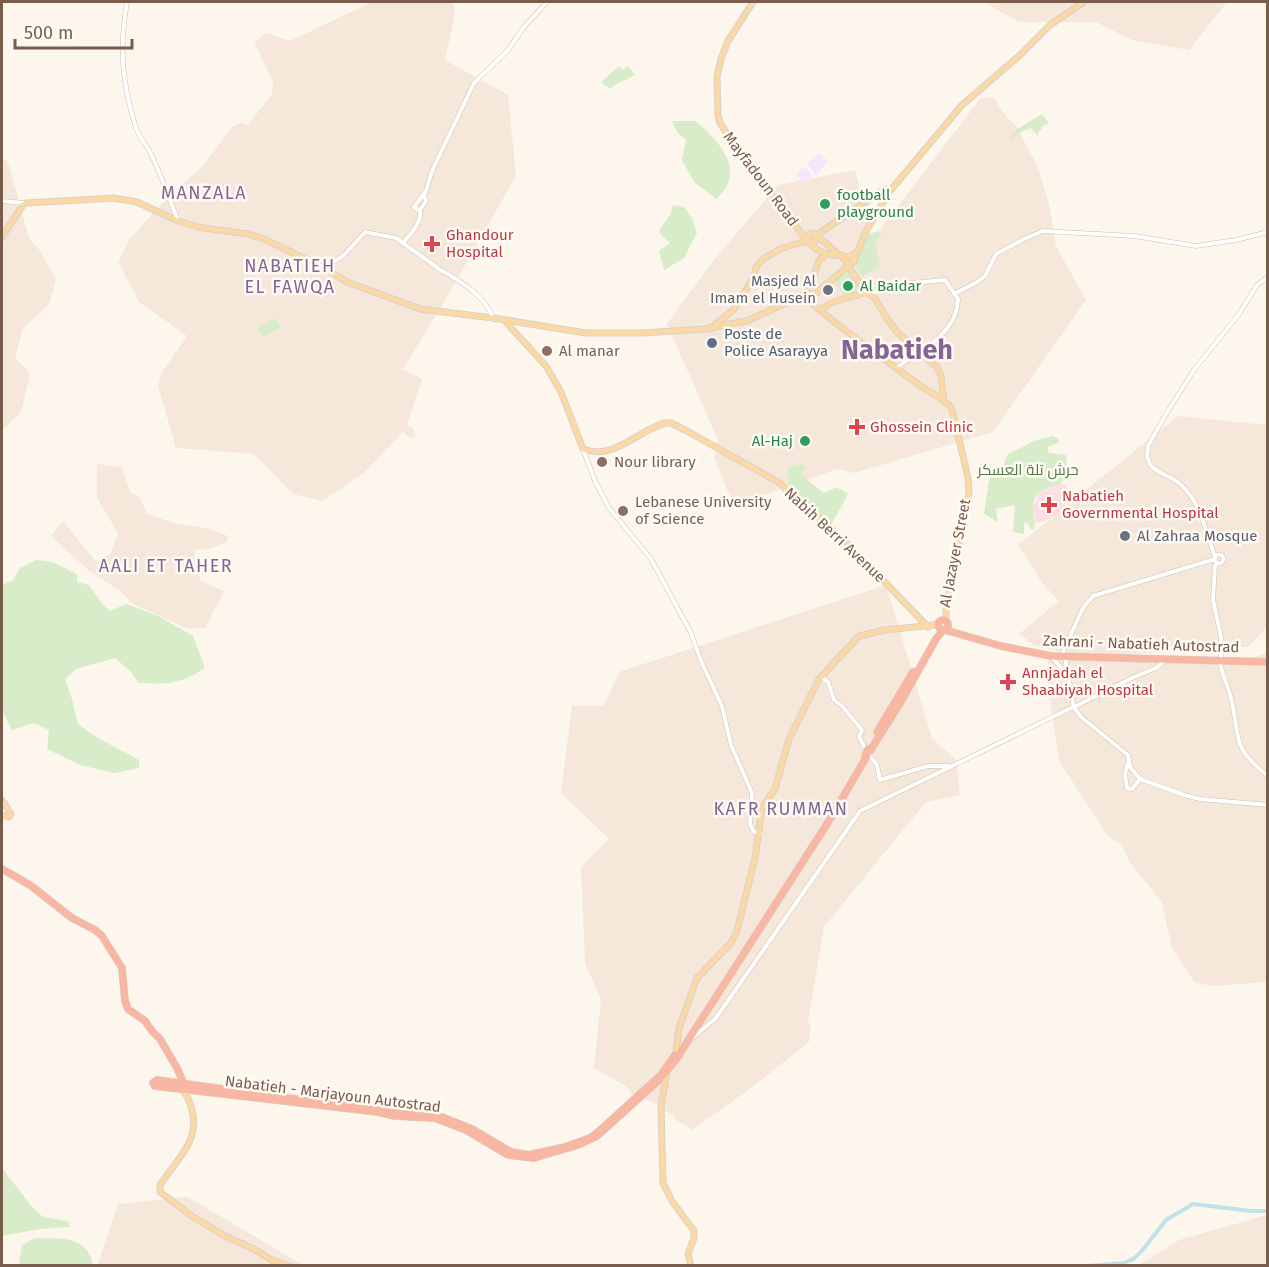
<svg xmlns="http://www.w3.org/2000/svg" width="1269" height="1267" font-family="'Fira Sans',Cairo,sans-serif">
<style>
.residential{fill:#f5e8da}
.education{fill:#f3e8fa}
.medical{fill:#fbdfe3}
.green{fill:#d8ecc9}
.lines{fill:none;stroke-linecap:round;stroke-linejoin:round}
.river{stroke:#bfe3e8;stroke-width:4}
.minor-casing{stroke:#d1beb0;stroke-width:5}
.major-casing{stroke:#dad1cd;stroke-width:7}
.highway-casing{stroke:#dad1cd;stroke-width:8}
.minor{stroke:#fff;stroke-width:4}
.major{stroke:#fbd9a5;stroke-width:5}
.highway{stroke:#f7b7a3;stroke-width:7}
.highway-bridge-casing{stroke:#dad1cd;stroke-width:8;stroke-linecap:butt}
.highway-bridge{stroke:#f7b7a3;stroke-width:7}
.leisure-dot{fill:#2e9e5b;stroke:#fffaf3;stroke-width:2}
.health-dot{fill:#e0444e;stroke:#fffaf3;stroke-width:2}
.worship-dot{fill:#6b7280;stroke:#fffaf3;stroke-width:2}
.service-dot{fill:#5c6f8a;stroke:#fffaf3;stroke-width:2}
.education-dot{fill:#8d6e63;stroke:#fffaf3;stroke-width:2}
.labels{text-anchor:middle;stroke-width:5;stroke-linejoin:round;paint-order:stroke}
.street-label{font-size:15px;fill:#7a5c4d;stroke:#fffaf3}
.leisure-label{font-size:15px;fill:#27864d;stroke:#fffaf3;text-anchor:start}
.health-label{font-size:15px;fill:#be3a42;stroke:#fffaf3;text-anchor:start}
.worship-label{font-size:15px;fill:#5b616d;stroke:#fffaf3;text-anchor:end}
.service-label{font-size:15px;fill:#4e5e75;stroke:#fffaf3;text-anchor:start}
.education-label{font-size:15px;fill:#785e54;stroke:#fffaf3;text-anchor:start}
.park-label{font-size:15px;fill:#537a41;stroke:#fffaf3}
.quarter-label{font-size:18px;letter-spacing:1.5px;fill:#846695;stroke:#fffaf3}
.town-label{font-size:27px;font-weight:bold;fill:#846695;stroke:#fffaf3}
</style>
<rect width="100%" height="100%" fill="#fdf6ec"/>
<g class="residential">
<path d="M372,2H453L455,14L445,60L508,95L516,176L446,299L403,369L422,379L407,425L414,429L415,437L409,438L403,432L365,472L323,501L293,494L254,454L176,448L158,386L162,372L187,336L139,302L118,262L129,240L163,202L203,166L232,127L241,123L248,125L272,94L273,82L254,42L266,33L290,41Z"/>
<path d="M984,2H1227L1189,50L1132,40L1096,22H1019Z"/>
<path d="M993,97L1007,118L1016,126L1038,167L1049,204L1056,246L1086,300L993,432L854,473L837,469L734,506L714,458L718,440L667,324L713,261L778,185L855,170L872,240L980,99Z"/>
<path d="M2,158L8,162L29,238L41,252L56,280L49,304L23,328L15,357L30,374L21,412L2,431Z"/>
<path d="M1178,416L1267,425V627L1248,647H1215L1191,651L1104,655L1065,653L1034,645L1019,634L1059,601L1043,584L1018,545Z"/>
<path d="M97,464L122,467L130,492L140,498L147,514L177,524L206,528L228,536L227,542L212,548L195,550L194,568L202,582L224,591L205,628H186L131,603L122,592L89,571L51,536L63,521L96,562L111,553L118,533L97,498Z"/>
<path d="M886,585L932,738L956,760L960,795L926,802L824,927L808,1022L811,1027L809,1042L747,1091L692,1130L679,1122L669,1112L662,1111L655,1103L632,1094L626,1086L594,1068L601,999L585,964L581,867L609,839L561,793L572,705L604,706L619,672Z"/>
<path d="M1267,653V982L1214,986L1195,983L1172,948L1162,903L1129,861L1122,845L1108,836L1059,761L1048,685V658H1251Z"/>
<path d="M188,1197L303,1265L97,1266L118,1204Z"/>
<path d="M1267,1215V1265H1139L1179,1240Z"/>
</g>
<g class="education">
<path d="M819,153L828,161L816,176L807,164Z"/>
<path d="M805,166L813,176L805,183L796,174Z"/>
</g>
<path class="medical" d="M1059,484H1065L1073,498L1066,502L1062,510L1056,515L1045,521L1035,523L1033,507L1039,494L1046,489Z"/>
<g class="green">
<path d="M619,66L623,70L628,66L635,75C626,80 618,82 610,89L601,82Z"/>
<path d="M1042,114L1049,123L1041,127L1042,130L1038,131L1039,134L1037,135L1031,128L1021,132L1009,141L1014,131Z"/>
<path d="M672,121H696C720,143 748,171 716,199L694,182L682,160L686,140L677,132Z"/>
<path d="M673,205L684,207L692,218L697,233L684,258L664,270L659,251L670,243L662,236L659,230L670,215Z"/>
<path d="M878,231L882,236L875,243L879,262L878,267L862,277L855,265L867,235Z"/>
<path d="M849,270L862,292L845,297L834,280Z"/>
<path d="M275,318L280,328L263,337L257,328Z"/>
<path d="M1052,436L1059,439L1058,443L1047,447L1049,453L1066,455L1067,467L1062,483C1031,492 1031,499 1035,529L1032,530L1026,522L1024,524V534L1013,532L1015,505L996,509L998,522L984,514L990,474H1001L1007,455L1034,441Z"/>
<path d="M801,464L806,469L800,474L824,493L837,487L848,494L831,525C811,504 784,503 788,467Z"/>
<path d="M36,560L52,562L77,574V582L89,585L102,604L110,611L126,604L158,616L193,636L205,668C179,685 168,684 139,683L130,671L115,658L76,669L65,679L72,699L78,724L96,737L139,760V768L114,773L80,765L47,749L49,730L33,723L12,730L2,711V585L13,580L20,568Z"/>
<path d="M2,1168L32,1207L43,1217L68,1221L70,1227L40,1229L2,1236Z"/>
<path d="M35,1238C53,1239 78,1235 88,1252C91,1257 93,1259 92,1265H21L19,1263L22,1245Z"/>
</g>
<g class="lines">
<path class="river" d="M1088,1266L1124,1263L1133,1259L1141,1252L1166,1220L1193,1204L1251,1211H1268"/>
<defs>
<g id="minor">
<path d="M127,2C119,49 122,83 136,128C140,139 148,147 152,156C162,177 169,199 178,220"/>
<path d="M2,201L24,203"/>
<path d="M420,211L414,207L426,191L432,171L474,83L508,50L524,27L547,2"/>
<path d="M403,243C411,233 422,223 420,210L426,201L424,195"/>
<path d="M324,268L344,255L365,232L396,238L442,271"/>
<path d="M441,270C460,281 487,297 493,319"/>
<path d="M956,293L977,282L985,276L996,254L1024,239L1043,231L1134,236L1196,246L1236,240L1268,232"/>
<path d="M871,294L899,284L945,280L958,299C957,334 921,350 896,368"/>
<path d="M583,449L595,481L609,508L651,559L691,633L701,661L722,706L731,745L752,793L750,824L754,832L760,833"/>
<circle cx="1219" cy="559" r="4.5"/>
<path d="M1215,557C1206,532 1201,502 1180,484C1171,476 1159,474 1151,466L1147,457L1148,446L1166,414L1194,370L1239,314L1257,285L1268,277"/>
<path d="M1217,563L1215,566L1213,600L1221,637V659"/>
<path d="M1062,654L1083,608L1093,596L1215,559"/>
<path d="M1051,656L1067,675"/>
<path d="M1065,657L1073,704"/>
<path d="M1220,661C1221,674 1228,685 1231,698C1241,739 1230,746 1268,776"/>
<path d="M821,677L828,682L834,700L842,706L862,730L859,737L869,755L877,765L880,780L928,766H948"/>
<path d="M1076,706L1134,677L1156,668L1165,660"/>
<path d="M1074,707L1081,717L1128,755L1130,767L1140,779L1184,795L1200,799L1268,805"/>
<path d="M1128,763L1125,774L1127,788L1132,789L1140,779"/>
<path d="M690,1040L716,1018L860,811L1073,707"/>
</g>
<g id="major">
<path d="M753,2L728,41L721,59L717,76L718,116L720,123L738,150L798,229C811,247 818,255 842,256L864,290L873,297"/>
<path d="M890,191L962,105L1019,56L1050,25L1084,2"/>
<path d="M26,203L113,198L137,202L178,221L203,228L248,234L264,239L324,268L347,282L420,309L493,318L586,333H643L704,329L747,321L805,294L811,284L819,260L824,256"/>
<path d="M2,237L23,205"/>
<path d="M806,237L812,233L819,234"/>
<path d="M816,237C831,241 838,267 857,252"/>
<path d="M814,246V241L821,232L885,189"/>
<path d="M872,294L888,320L898,333L937,367L941,376L944,402"/>
<path d="M803,296C840,329 882,357 922,387C932,394 945,399 952,409L968,478L969,493L946,609V622"/>
<path d="M808,300L854,261L865,233L888,194"/>
<path d="M820,310L833,302L868,292"/>
<path d="M504,320L546,366L561,392L583,449C613,461 639,430 665,423H671L685,430L780,483L798,503L822,520L858,554L928,627"/>
<path d="M710,329L733,310L751,282L757,266L763,259L782,248L807,241"/>
<path d="M2,800L11,814L9,817L2,815"/>
<path d="M676,1052L679,1028L697,978L731,943L737,931L755,858L762,808L775,789L789,739L819,679L859,636L885,630L934,625L939,622"/>
<path d="M667,1072L661,1106L663,1183L672,1201L694,1231V1238L688,1254L691,1266"/>
<path d="M182,1089C187,1095 190,1102 192,1110C200,1142 176,1160 160,1185V1192L193,1217L225,1236L254,1249L273,1261L290,1266"/>
</g>
<g id="highway">
<circle cx="943" cy="625" r="5"/>
<path d="M945,630L1001,646L1051,656L1268,662"/>
<path d="M877,732L913,672"/>
<path d="M870,751L899,705L936,639L943,630"/>
<path d="M2,869L30,885L72,918L95,930L102,936L122,968L125,1001L128,1009L145,1021L152,1031L160,1039L177,1068L184,1084"/>
<path d="M680,1053L827,824L867,756"/>
<path d="M675,1055L661,1075L597,1133L590,1138L565,1147L529,1155L511,1152L472,1129L439,1116L398,1113L157,1080L153,1083L155,1086L378,1112L395,1116L435,1118L466,1130L508,1155L534,1158L578,1145L597,1136L659,1080L679,1056"/>
</g>
</defs>
<use href="#minor" class="minor-casing"/>
<use href="#major" class="major-casing"/>
<use href="#highway" class="highway-casing"/>
<use href="#minor" class="minor"/>
<use href="#major" class="major"/>
<use href="#highway" class="highway"/>
<defs>
<path id="highway-bridge" d="M865,755L868,749"/>
</defs>
<use href="#highway-bridge" class="highway-bridge-casing"/>
<use href="#highway-bridge" class="highway-bridge"/>
</g>
<g class="leisure-dot">
<circle cx="825" cy="204" r="6"/>
<circle cx="848" cy="286" r="6"/>
<circle cx="805" cy="441" r="6"/>
</g>
<g class="health-dot">
<path d="M429 235h6v6h6v6h-6v6h-6v-6h-6v-6h6z"/>
<path d="M854 418h6v6h6v6h-6v6h-6v-6h-6v-6h6z"/>
<path d="M1046 496h6v6h6v6h-6v6h-6v-6h-6v-6h6z"/>
<path d="M1005 673h6v6h6v6h-6v6h-6v-6h-6v-6h6z"/>
</g>
<g class="worship-dot">
<circle cx="828" cy="290" r="6"/>
<circle cx="1125" cy="536" r="6"/>
</g>
<circle class="service-dot" cx="712" cy="343" r="6"/>
<g class="education-dot">
<circle cx="547" cy="351" r="6"/>
<circle cx="602" cy="462" r="6"/>
<circle cx="623" cy="511" r="6"/>
</g>
<g class="labels">
<g class="street-label">
<text transform="translate(761 179) rotate(53)" y="5">Mayfadoun Road</text>
<text transform="translate(835 535) rotate(43)" y="5">Nabih Berri Avenue</text>
<text transform="translate(955 553) rotate(-79)" y="5">Al Jazayer Street</text>
<text transform="translate(1141 644) rotate(2)" y="5">Zahrani - Nabatieh Autostrad</text>
<text transform="translate(333 1094) rotate(7)" y="5">Nabatieh - Marjayoun Autostrad</text>
</g>
<g class="leisure-label">
<text x="837" y="200">football<tspan x="837" dy="17">playground</tspan></text>
<text x="860" y="291">Al Baidar</text>
<text x="793" y="446" text-anchor="end">Al-Haj</text>
</g>
<g class="health-label">
<text x="446" y="240">Ghandour<tspan x="446" dy="17">Hospital</tspan></text>
<text x="870" y="432">Ghossein Clinic</text>
<text x="1062" y="501">Nabatieh<tspan x="1062" dy="17">Governmental Hospital</tspan></text>
<text x="1022" y="678">Annjadah el<tspan x="1022" dy="17">Shaabiyah Hospital</tspan></text>
</g>
<g class="worship-label">
<text x="816" y="286">Masjed Al<tspan x="816" dy="17">Imam el Husein</tspan></text>
<text x="1137" y="541" text-anchor="start">Al Zahraa Mosque</text>
</g>
<g class="service-label">
<text x="724" y="339">Poste de<tspan x="724" dy="17">Police Asarayya</tspan></text>
</g>
<g class="education-label">
<text x="559" y="356">Al manar</text>
<text x="614" y="467">Nour library</text>
<text x="635" y="507">Lebanese University<tspan x="635" dy="17">of Science</tspan></text>
</g>
<g class="park-label">
<text x="1028" y="475">حرش تلة العسكر</text>
</g>
<g class="quarter-label">
<text x="204" y="199">MANZALA</text>
<text x="290" y="272">NABATIEH<tspan x="290" dy="21">EL FAWQA</tspan></text>
<text x="166" y="572">AALI ET TAHER</text>
<text x="781" y="815">KAFR RUMMAN</text>
</g>
<g class="town-label">
<text x="897" y="359">Nabatieh</text>
</g>
</g>
<rect width="1269" height="1267" fill="none" stroke="#7a5c4d" stroke-width="6"/>
<path d="M15 39v9h117v-9" fill="none" stroke="#7a5c4d" stroke-width="3"/>
<text x="24" y="39" font-size="18" fill="#7a5c4d" stroke="#fffaf3" stroke-width="4.5" paint-order="stroke">500 m</text>
</svg>
